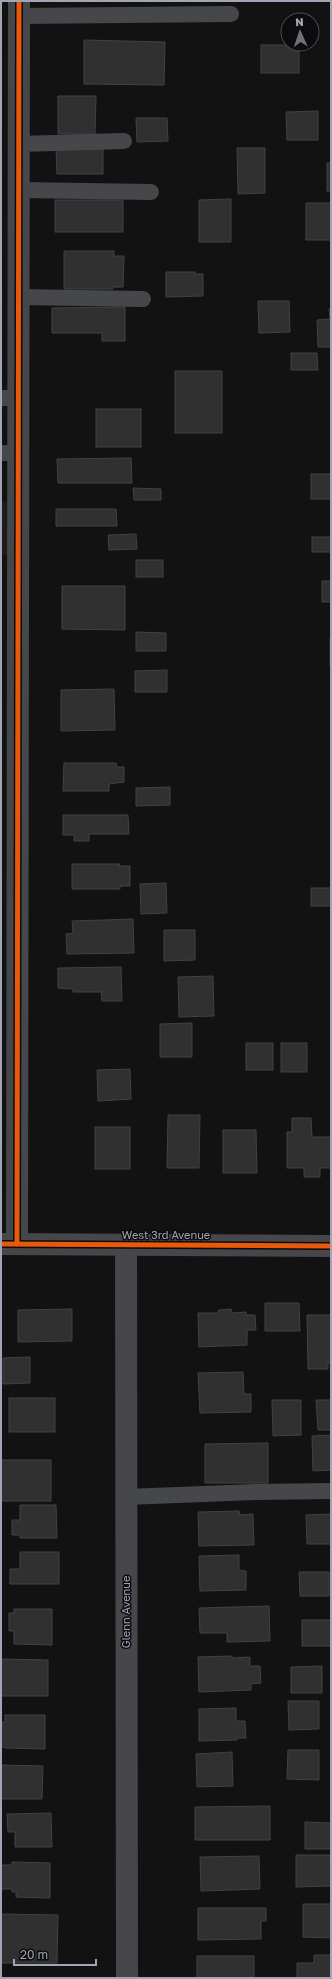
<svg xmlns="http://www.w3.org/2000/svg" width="332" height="1979" font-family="'Golos Text',sans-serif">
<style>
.built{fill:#1c1c1e}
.building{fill:#303031;stroke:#404246}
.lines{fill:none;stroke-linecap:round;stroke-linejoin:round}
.service{stroke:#46474b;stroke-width:16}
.minor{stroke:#46474b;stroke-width:22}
.tertiary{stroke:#46474b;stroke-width:22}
.cycleway-casing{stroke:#0c0c0e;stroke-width:8}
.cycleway{stroke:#e8590c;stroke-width:5}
.labels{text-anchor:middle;stroke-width:3;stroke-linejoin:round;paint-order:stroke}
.street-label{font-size:11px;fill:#a2a6b4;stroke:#0c0c0e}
</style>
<rect width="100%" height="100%" fill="#121212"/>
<path class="built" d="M1,502H14L12,555H1Z"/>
<g class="building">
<path d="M84,40L165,42L164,85L84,84Z"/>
<rect x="261" y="45" width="38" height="28"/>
<path d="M58,96H96L95,134H58Z"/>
<path d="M318,111V140H287L286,112Z"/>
<path d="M136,118H167L168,141L137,142Z"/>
<path d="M237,148H265V193L238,194Z"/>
<path d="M56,149H103V174H57Z"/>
<rect x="327" y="163" width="4" height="28"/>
<path d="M231,199V242H199V200Z"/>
<rect x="55" y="200" width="68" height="32"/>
<rect x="306" y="203" width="25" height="37"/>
<path d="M64,251H114V256H124L123,287H113V289H64Z"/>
<path d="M166,272H195V274H203V296L166,297Z"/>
<path d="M258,301H289L290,332L259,333Z"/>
<path d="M125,307V341H102V333H52V308Z"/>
<path d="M329,309H331V347H318L317,320L330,319Z"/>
<path d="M291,353H317L318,370H291Z"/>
<rect x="175" y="371" width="47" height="62"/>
<rect x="96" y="409" width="45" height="38"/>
<path d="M131,458L132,483H58L57,459Z"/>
<rect x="311" y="474" width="20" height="25"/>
<path d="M133,488L161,489V500H134Z"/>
<path d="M56,509H116L117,526H56Z"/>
<path d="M136,534L137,549L109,550L108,535Z"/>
<rect x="312" y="537" width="19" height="15"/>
<rect x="136" y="560" width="27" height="17"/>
<rect x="322" y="581" width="9" height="21"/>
<path d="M62,586H125V630L62,629Z"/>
<path d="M136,632L166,633V651H136Z"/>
<rect x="330" y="639" width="1" height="26"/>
<path d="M167,670V692H135V671Z"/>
<path d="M114,689L115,730L61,731V690Z"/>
<path d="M64,763H116L117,767H124V782L109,784V791H63Z"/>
<path d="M170,787V805L136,806V788Z"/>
<path d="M63,815H128L129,834H89V841H74V835H63Z"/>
<path d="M72,864H120L119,866H130V886H120V889H72Z"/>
<path d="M166,883L167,913L141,914L140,884Z"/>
<rect x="311" y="888" width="20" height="18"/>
<path d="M133,919L134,953L67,954L66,934L73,933L72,921Z"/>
<path d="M164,930H195V960L164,961Z"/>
<path d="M121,967L122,1001H102L101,992H73V989L58,988V968Z"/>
<path d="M213,976L214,1016L179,1017L178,977Z"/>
<path d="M192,1023V1057H160V1024Z"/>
<rect x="246" y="1043" width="27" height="27"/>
<rect x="281" y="1043" width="26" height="29"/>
<path d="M130,1069L131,1099L98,1101L97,1070Z"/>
<path d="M168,1115H200L199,1168H167Z"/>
<path d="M292,1118H311L312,1137H331V1168H320V1177H304V1168H287V1132H292Z"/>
<rect x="95" y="1127" width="35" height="42"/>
<path d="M223,1130H256L257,1173H223Z"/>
<path d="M265,1303H299L300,1331H265Z"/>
<path d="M72,1309V1341L18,1342V1310Z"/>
<path d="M231,1309L232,1313L246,1312V1315H255L256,1330H247V1345L199,1347L198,1313H217L219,1310Z"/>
<path d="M307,1315H331V1363H328V1369H308Z"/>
<path d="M30,1357V1383L3,1384V1358Z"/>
<path d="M243,1372L244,1394H251V1412L200,1413L198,1373Z"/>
<rect x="9" y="1398" width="46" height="34"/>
<path d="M272,1400H301V1435L273,1436Z"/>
<path d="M316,1400H331V1430H318Z"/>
<path d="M331,1435V1470L313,1471L312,1436Z"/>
<path d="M268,1443V1483H205V1444Z"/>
<rect x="1" y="1460" width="50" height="41"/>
<path d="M20,1505H56L57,1538H20V1535H12V1520H20Z"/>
<path d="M239,1511L240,1515L253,1514L254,1545L199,1546L198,1512Z"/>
<path d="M331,1514V1544H307L306,1515Z"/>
<path d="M20,1552H59V1584H10V1569H20Z"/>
<path d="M239,1555V1570L246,1571V1590L200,1591L199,1556Z"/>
<path d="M299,1572H329V1596H300Z"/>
<path d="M269,1606L270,1641L227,1642V1633H200L199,1608Z"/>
<path d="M14,1609H52V1645L14,1644V1631H9V1613H14Z"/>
<rect x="302" y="1620" width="29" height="26"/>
<path d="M232,1656V1658L250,1657V1666H260L261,1683L251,1684V1690L199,1692L198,1657Z"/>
<path d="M1,1659L48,1660V1696H1Z"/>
<path d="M322,1666V1693H291V1667Z"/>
<path d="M288,1701H319V1729L289,1730Z"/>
<path d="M236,1708V1721H245L246,1738H237V1740L199,1741V1709Z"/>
<path d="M5,1715H45V1749L5,1748V1747H1V1722H5Z"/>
<path d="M288,1750H319V1780L287,1779Z"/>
<path d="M232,1752L233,1786L197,1787L196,1754Z"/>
<path d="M1,1765L43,1766L42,1799H1Z"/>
<path d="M270,1806V1840H195V1807Z"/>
<path d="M51,1813L52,1847H15V1832H8L7,1814Z"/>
<path d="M305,1822L331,1823V1849H305Z"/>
<path d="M296,1855H330L331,1886L296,1887Z"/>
<path d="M259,1856L260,1889L201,1891L200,1857Z"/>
<path d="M12,1862L50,1863V1898L16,1897V1892H12V1889H1V1865H12Z"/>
<path d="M303,1904H331V1938L303,1937Z"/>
<path d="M198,1908H266V1921H261V1939L198,1940Z"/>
<path d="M1,1914L58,1915L57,1963H1Z"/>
<path d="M314,1955H331L330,1978H297V1963H314Z"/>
<rect x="197" y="1956" width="57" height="22"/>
</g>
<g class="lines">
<g class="service">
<path d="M19,16L231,14"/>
<path d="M19,144L124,141"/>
<path d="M19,190L151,192"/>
<path d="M18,297L143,299"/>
<path d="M1,398H18"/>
<path d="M1,453H17"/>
<path d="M126,1497L255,1492L331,1491"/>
</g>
<g class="minor">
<path d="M17,1244L19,1"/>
<path d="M126,1245L127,1978"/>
</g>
<path class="tertiary" d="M1,1244L331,1246"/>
<defs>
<g id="cycleway">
<path d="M1,1244L331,1246"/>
<path d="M17,1244L19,1"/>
</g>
</defs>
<use href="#cycleway" class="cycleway-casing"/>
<use href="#cycleway" class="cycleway"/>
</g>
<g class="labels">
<g class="street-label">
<text x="166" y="1239">West 3rd Avenue</text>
<text transform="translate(126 1612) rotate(-90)" y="4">Glenn Avenue</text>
</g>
</g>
<rect width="332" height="1979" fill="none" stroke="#a2a6b4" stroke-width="4"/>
<g transform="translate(300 32) rotate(357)"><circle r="19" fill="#0c0c0e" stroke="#484a50"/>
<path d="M0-3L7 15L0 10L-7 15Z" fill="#70727b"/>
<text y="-6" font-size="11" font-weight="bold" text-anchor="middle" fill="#a2a6b4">N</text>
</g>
<path d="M14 1959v6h82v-6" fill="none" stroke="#a2a6b4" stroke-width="2"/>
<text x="20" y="1959" font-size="12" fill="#a2a6b4" stroke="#0c0c0e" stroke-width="3" paint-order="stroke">20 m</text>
</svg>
